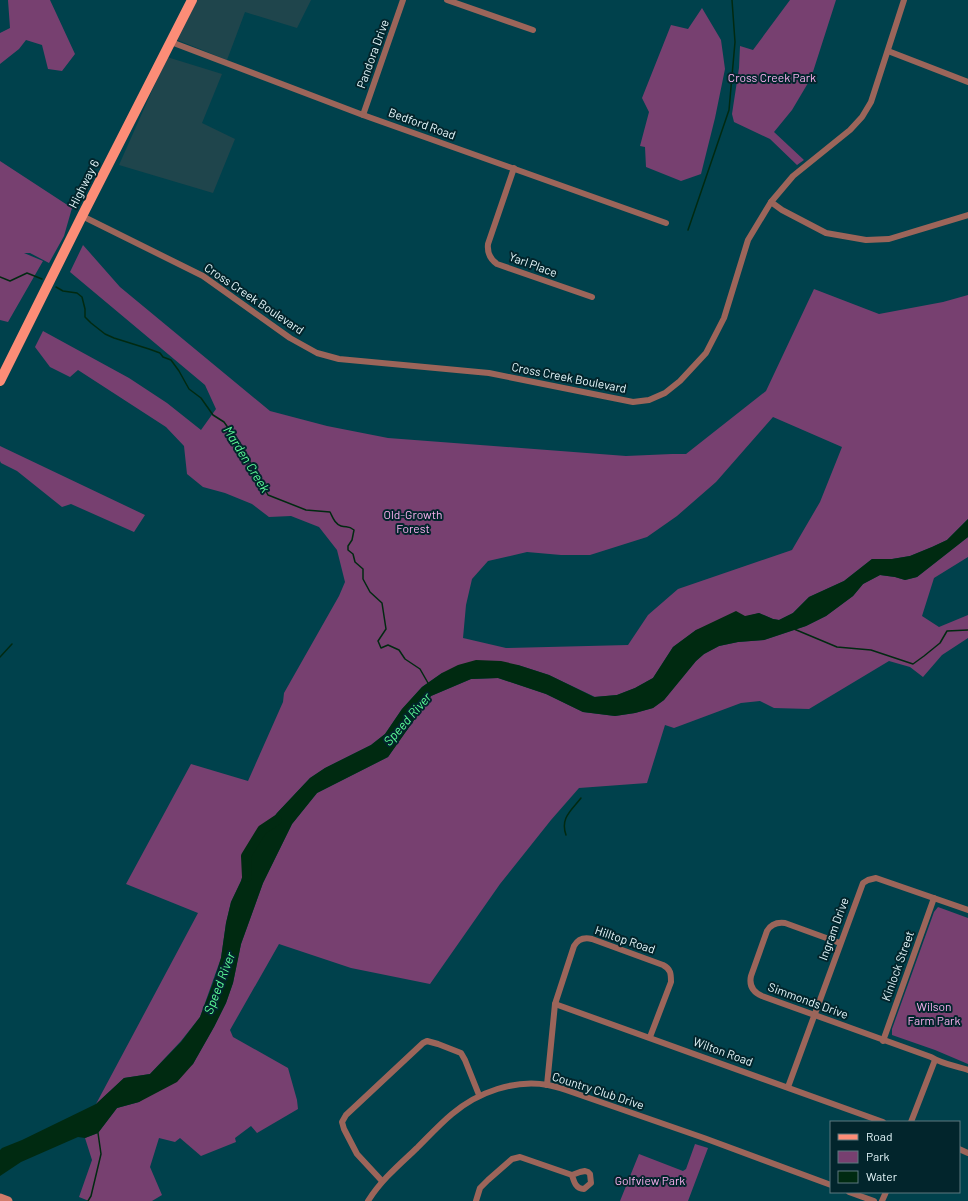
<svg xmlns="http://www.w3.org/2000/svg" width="968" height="1201" font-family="Barlow,sans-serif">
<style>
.built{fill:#1f454c}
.green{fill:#774070;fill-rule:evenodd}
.water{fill:#002a11}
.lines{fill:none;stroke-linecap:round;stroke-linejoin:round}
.stream{stroke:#002a11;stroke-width:1.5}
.river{stroke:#002a11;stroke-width:10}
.street{stroke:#9c655a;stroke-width:6}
.secondary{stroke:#d27c6b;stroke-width:9}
.primary{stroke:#fc8d77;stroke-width:10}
.labels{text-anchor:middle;stroke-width:4;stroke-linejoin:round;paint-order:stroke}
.street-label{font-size:12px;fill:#e5f7fb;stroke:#02252c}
.park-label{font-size:12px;fill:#f9b0ee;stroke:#02252c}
.water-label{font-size:13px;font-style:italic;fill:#5cfc97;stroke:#02252c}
</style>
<rect width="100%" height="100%" fill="#00414c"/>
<g class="built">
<path d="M193,0H311L297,28L245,12L227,60L175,39Z"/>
<path d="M167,57L222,74L202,123L235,139L213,193L119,165Z"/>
</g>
<g class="green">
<path d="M8,0H50L75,54L62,71L48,69L42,45L26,40L19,49L0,64V33L10,28Z"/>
<path d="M790,0H836L811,78L792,110L774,132L804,160L797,165L770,139L734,122L732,114L739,68L740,46L753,50Z"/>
<path d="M702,8L721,40L725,69L715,118L701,174L681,181L646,167L645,147L640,146L649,112L642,98L671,25L688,29Z"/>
<path d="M0,161L72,208L64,236L49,263L30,253H24L43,261L8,322L0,320Z"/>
<path d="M83,245L120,287L270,411L327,426L388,438L626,456L672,454H686L766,391L814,289L879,314L943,302L968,295V519L947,540L932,547L910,556L892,559H872L844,581L809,597L793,613L779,620L773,619L759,613L696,630L673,647L653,678L635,688L617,695L595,697L549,675L518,665L442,673L422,687L402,709L385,734L371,745L325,768L310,778L277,813L252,845L241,881L231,902L226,923L221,958L200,1017L181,1041L150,1074L124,1078L96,1104L198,913L126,884L191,764L248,781L283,702L284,693L339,596L345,582L337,550L319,527L291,516L269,517L252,504L225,493L203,487L187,474L184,446L166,427L78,370L70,377L50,367L35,347L43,331L129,378L167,403L201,430L216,409L205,385L70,272ZM773,417L842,447L820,502L792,550L678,589L648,615L628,645L506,648L463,638L466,605L472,579L488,561L527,552L561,555H590L647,537L677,516L716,482Z"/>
<path d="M0,446L145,515L134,532L71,504L62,507L17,471L1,463L0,461Z"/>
<path d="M968,537V557L934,578L922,616L939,627L968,615V638L942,655L923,677L910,667L889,661L809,709L774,708L760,701L741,703L674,728L665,725L647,783L579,788L551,820L500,884L430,984L351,968L279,944L230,1030L233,1037L288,1068L297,1100L298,1109L257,1133L251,1126L235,1138L236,1142L201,1156L180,1138L175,1142L159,1138L150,1167L162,1195L152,1201H89L79,1197L92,1160L85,1138L98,1133L117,1108L139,1102L193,1064L214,1027L226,1003L233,983L241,944L263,883L292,824L317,793L388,757L431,696L471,679L498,678L546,694L583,712L615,716L635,713L653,708L664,700L696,661L704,654L719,646L738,642L764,640L806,626L826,616L853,596L863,584L880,575L895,577L905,580L917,577Z"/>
<path d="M938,907L968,918V1064L935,1050L892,1035V1029L934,912Z"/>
<path d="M695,1144L708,1148L688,1201H620L639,1154L683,1171L686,1169Z"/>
</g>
<path class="water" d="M968,519V537L917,577L905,580L895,577L880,575L863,584L853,596L826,616L806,626L764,640L738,642L719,646L704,654L696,661L664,700L653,708L635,713L615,716L583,712L546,694L498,678L471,679L431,696L388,757L317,793L292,824L263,883L241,944L233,983L226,1003L214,1027L193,1064L177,1082L139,1102L117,1108L98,1133L85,1138L78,1137L21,1162L0,1176V1150L2,1148L22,1140L96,1104L124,1078L150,1074L181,1042L200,1017L215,978L221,958L226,923L231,902L241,881L252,845L277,813L310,778L325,768L371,745L385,734L402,709L422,687L442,673L458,665L476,660L501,661L518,665L549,675L594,697L617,695L635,688L653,678L673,647L696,630L736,611L745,616L759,613L773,619L779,620L793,613L809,597L844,581L872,559H892L910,556L932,547L947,540Z"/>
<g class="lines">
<g class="stream">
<path d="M688,230L729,110L735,42L732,0"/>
<path d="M0,277L10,281L27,273L42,279"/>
<path d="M56,287L63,291L77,293L82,297L85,309V317L91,323L105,334L114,338L149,349L160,353L163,357L171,360L179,371L189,389L201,398L213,415L224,422L241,446L268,495L306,510L330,512C333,518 335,524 341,526C347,528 348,525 354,530L352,540L348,546V550L353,554L355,562L363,569V579L370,592L382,603L386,629L378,641L381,648L388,645L399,650L405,659L420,669L428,683"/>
<path d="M794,629L837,647L871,650L913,664L924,656L940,643L947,631L968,630"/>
<path d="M0,657L12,644"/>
<path d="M566,835C560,818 571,811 581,798"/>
<path d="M88,1201L91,1196L101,1154L98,1133"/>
</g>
<path class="river" d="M247,877L246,856L262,830L277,820"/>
<g class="street">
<path d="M447,0L533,30"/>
<path d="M171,42L363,115L666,223"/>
<path d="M888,51L968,82"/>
<path d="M363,115L403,0"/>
<path d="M514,168L488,244C487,253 490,259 497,264L592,297"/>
<path d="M771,202L782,210L826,233L866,240L889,239L968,215"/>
<path d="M82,216L203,276L290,338L317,353L339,359L489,373L633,402L649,400L665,393L680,381L706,353L724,318L748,240L771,202L793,176L850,130L862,117L871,102L904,0"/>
<path d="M840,943L785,923C777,922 771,924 767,931L751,976C749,985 753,992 762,996L931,1057C942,1064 956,1066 968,1070"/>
<path d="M555,1004L883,1122"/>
<path d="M883,1041L934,898"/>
<path d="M547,1085L555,1004L574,946C578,939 584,937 592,939L663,965C671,969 671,974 671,982L650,1037"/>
<path d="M788,1087L863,883L868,880L876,878L968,910"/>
<path d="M911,1122L935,1060"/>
<path d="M959,1149L968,1153"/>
<path d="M585,1171L588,1172L590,1174L591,1183L584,1189C576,1189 574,1182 572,1175L580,1172Z"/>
<path d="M382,1181L357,1154L344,1129L342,1122L346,1115L423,1043L427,1041L438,1044L461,1053L465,1060L479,1095"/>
<path d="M849,1192L874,1201"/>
<path d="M368,1201C381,1180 400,1164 417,1148C429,1136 440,1124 452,1114C478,1092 515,1079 548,1085C554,1086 560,1088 566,1090L704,1138L831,1185"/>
<path d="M476,1201L480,1188L488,1180L512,1159L520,1157L572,1175"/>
<path d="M882,1201L886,1192"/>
</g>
<path class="secondary" d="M0,1198L8,1201"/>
<path class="primary" d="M0,381L82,216L192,0"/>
</g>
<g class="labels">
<g class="street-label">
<text transform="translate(373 54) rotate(-70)" y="4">Pandora Drive</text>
<text transform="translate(422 124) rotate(20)" y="4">Bedford Road</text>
<text transform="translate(84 184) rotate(-63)" y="4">Highway 6</text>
<text transform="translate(533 265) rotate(20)" y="4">Yarl Place</text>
<text transform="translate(254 299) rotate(34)" y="4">Cross Creek Boulevard</text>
<text transform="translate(569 378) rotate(11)" y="4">Cross Creek Boulevard</text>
<text transform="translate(834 929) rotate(-70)" y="4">Ingram Drive</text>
<text transform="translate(625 940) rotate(19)" y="4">Hilltop Road</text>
<text transform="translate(898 966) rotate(-70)" y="4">Kinlock Street</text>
<text transform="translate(808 1001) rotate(20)" y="4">Simmonds Drive</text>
<text transform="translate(723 1052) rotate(20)" y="4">Wilton Road</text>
<text transform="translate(598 1091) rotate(18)" y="4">Country Club Drive</text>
</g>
<g class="park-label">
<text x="772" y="82">Cross Creek Park</text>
<text x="413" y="519">Old-Growth<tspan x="413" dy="14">Forest</tspan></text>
<text x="934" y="1011">Wilson<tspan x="934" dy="14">Farm Park</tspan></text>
<text x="650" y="1185">Golfview Park</text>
</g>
<g class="water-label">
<text transform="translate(247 459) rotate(58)" y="5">Marden Creek</text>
<text transform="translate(407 719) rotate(-49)" y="5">Speed River</text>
<text transform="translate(219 983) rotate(-69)" y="5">Speed River</text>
</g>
</g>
<rect x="830" y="1121" width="130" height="72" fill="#02252c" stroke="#5d797f"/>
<rect x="838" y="1134" width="20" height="6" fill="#fc8d77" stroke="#5d797f"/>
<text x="866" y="1141" font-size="12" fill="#e5f7fb">Road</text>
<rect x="838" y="1151" width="20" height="12" fill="#774070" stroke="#5d797f"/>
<text x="866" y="1161" font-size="12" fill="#e5f7fb">Park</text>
<rect x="838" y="1171" width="20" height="12" fill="#002a11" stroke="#5d797f"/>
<text x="866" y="1181" font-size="12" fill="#e5f7fb">Water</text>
</svg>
